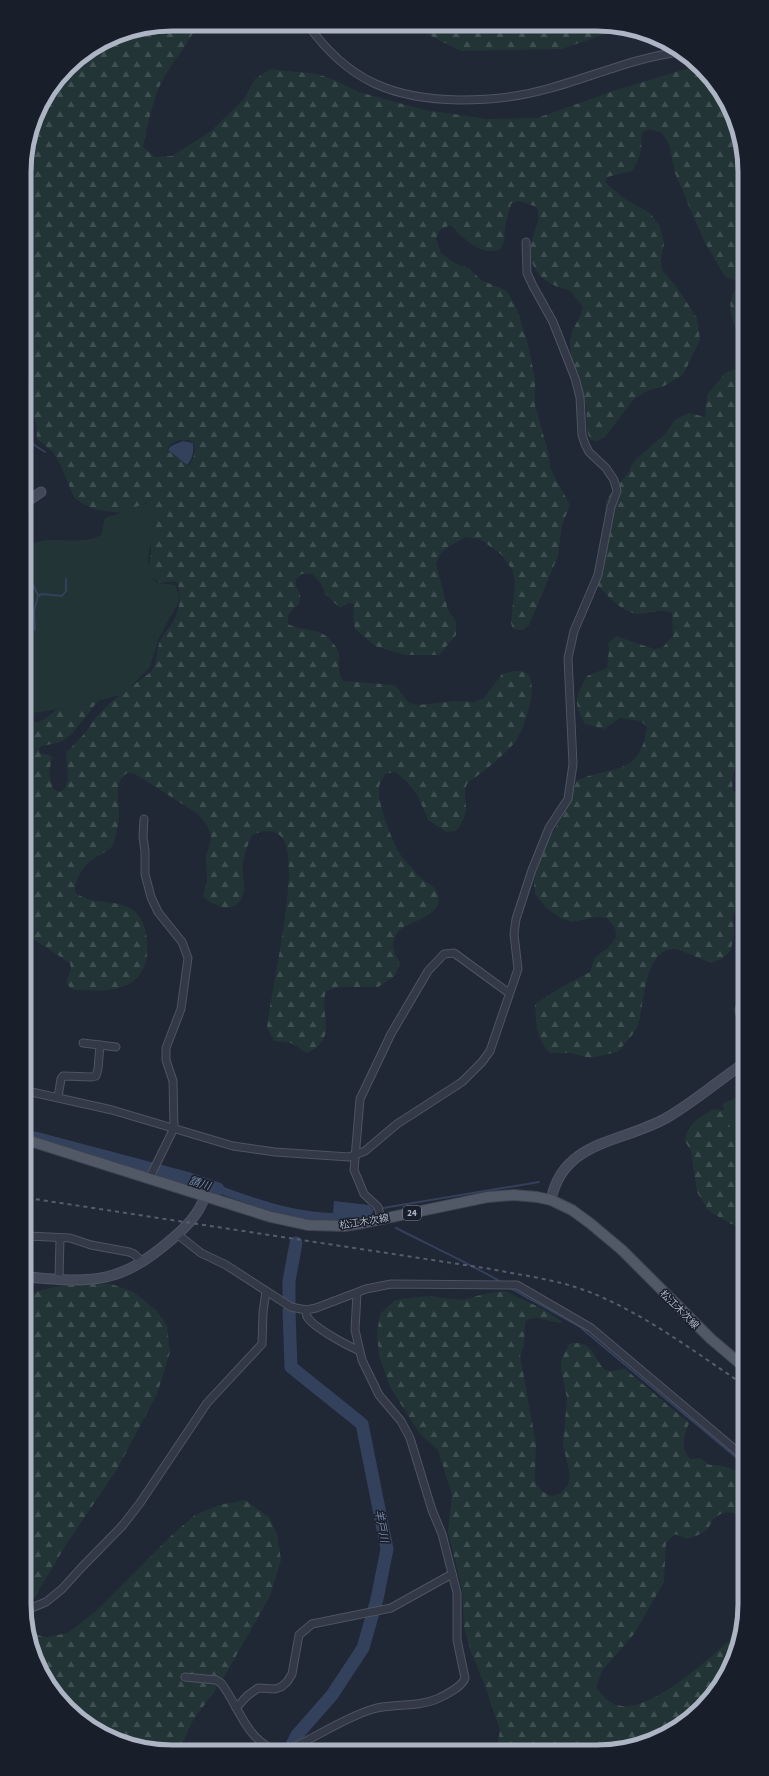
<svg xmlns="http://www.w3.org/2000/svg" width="769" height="1776" font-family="'Source Sans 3','Noto Sans JP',sans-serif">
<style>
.forest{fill:url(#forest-firs);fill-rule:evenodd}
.park{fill:#233437}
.water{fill:#34415c}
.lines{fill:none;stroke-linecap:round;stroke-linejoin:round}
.stream{stroke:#34415c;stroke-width:2}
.river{stroke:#34415c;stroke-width:13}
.street-casing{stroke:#4e5461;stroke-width:9}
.secondary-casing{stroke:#4e5461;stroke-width:11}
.primary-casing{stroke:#3d434f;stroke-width:12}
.street{stroke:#333946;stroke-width:7}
.secondary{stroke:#424858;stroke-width:9}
.primary{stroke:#515866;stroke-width:10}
.rail{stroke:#555d6d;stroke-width:2;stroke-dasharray:4 4;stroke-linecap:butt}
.labels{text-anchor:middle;stroke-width:3;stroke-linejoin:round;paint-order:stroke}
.shield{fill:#191f2a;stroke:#818795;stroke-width:1}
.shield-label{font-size:9px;font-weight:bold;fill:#adb4c3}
.street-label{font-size:10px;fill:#adb4c3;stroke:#191f2a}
.water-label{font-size:11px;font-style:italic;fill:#7688aa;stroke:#191f2a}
.rim{fill:none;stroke:#adb4c3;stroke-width:5}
</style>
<defs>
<pattern id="forest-firs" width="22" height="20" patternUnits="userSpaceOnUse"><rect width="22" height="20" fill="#233437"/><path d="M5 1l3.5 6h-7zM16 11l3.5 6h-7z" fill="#404f52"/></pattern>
</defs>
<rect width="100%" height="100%" fill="#202735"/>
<g class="forest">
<path d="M172,24H198C188,44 174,60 163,79C152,100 148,125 143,147L155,157L172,156L211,131L244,99L255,79L270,69L317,74L335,80L359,92L425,110L488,119L537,118L616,90L689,68H701L720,90L740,134L741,328L735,327C730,313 727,299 737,287L735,280L725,277L704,241L675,173L669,144L662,133L650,129L643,132C640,138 642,143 641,150C639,158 636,164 632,171L607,177L606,183L625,199L650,213L660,227L664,244L661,258L662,270L676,286L697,318L700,340L683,375L664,386L647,391L634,399L605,437L597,441L591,440C584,429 588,418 586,407C581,387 566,354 571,335C574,326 580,319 583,307L569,290C544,285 525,268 532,240C535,229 541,218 537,207L518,201L511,204L505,227L504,241L501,249C481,258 464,238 450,225L440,230L436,239L441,253L456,264L469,268L481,280L507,291L517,309L528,344L535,379V405L549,455L550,468L570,505L562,525L558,556L529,625L523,630L513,629L511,623L515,583L513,571L502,555L480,539L465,537L447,548L440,554L436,564L448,610L456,621V635L439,655H404L375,646L355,629L353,618L354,604L349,603L340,608L326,595L320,582L312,574H301C290,585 299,586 300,595C301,598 299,602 299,605C290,610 287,614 288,624C305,633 319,625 333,643C336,647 338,649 339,654C339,664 337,672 343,681L395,685L409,703L418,705L456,701L473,702L484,698L502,674C510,672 519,669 526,673C540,682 525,726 518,737C511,751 481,774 468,782C459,799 475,808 456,831L446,832L428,820L418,796L406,781L395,772L385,774C383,779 379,784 379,788C377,801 391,838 397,849C402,858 412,868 418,875C423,881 431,884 435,889C451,913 412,921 401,929C390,939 392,952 400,962L395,976L378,987H338L326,991C319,1016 339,1039 307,1053L291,1043L274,1041L267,1027C271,991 301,865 283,839C276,828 262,831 252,835C248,844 244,854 243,865C241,879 250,894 236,905C232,908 226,908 221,907C214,904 207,902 203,896L207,881L206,855L210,844L211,835L208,827L198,814L135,774L127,773C113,783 119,800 119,815C119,824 116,834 114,842C111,850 105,852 98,856C85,863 75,877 75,892C90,906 116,898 133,910C142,917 146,929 147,940C152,991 111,994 71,989L66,982L71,969L70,963L27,935L26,721L36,722L43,720L63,705L111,680L98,701L71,735L61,742L42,746L39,749L40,753L49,755L52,757L49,773L53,789L59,792L64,790L68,780L66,753L86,732L96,717L111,702L152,671C157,662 156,651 160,641C162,635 167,631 171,625C180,611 181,600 178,584L174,581L160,583L152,578L148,570L151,553L149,505L146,503L122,513L97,510L83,504L74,497L60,464L53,452L37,439C36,428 39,414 25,411L24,162L39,107L74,61L116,35ZM180,440H190L194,443C196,451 194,460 188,466L167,450L171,444Z"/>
<path d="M409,25L618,27L614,31L562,49L461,51Z"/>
<path d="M741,368L742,755C734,767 731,776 733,791L742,795V891L733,916L734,934L731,950L723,958L712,963C705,961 680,949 674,949C643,950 645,1005 638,1025C634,1035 624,1044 618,1052L590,1058L570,1053H550C536,1039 536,1024 535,1004L560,988L590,972L595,957L609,947L616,937L615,928L607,918L597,917L572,922L560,918L546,908L535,894L534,881L543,849L567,809L577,780C615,765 640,776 647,727L641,721L620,718L604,729L585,724C573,703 575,697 587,676L607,668L609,648L608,643L616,636L654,649L663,647L673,636L672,613C658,608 652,614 639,614C621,614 604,591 592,579L605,525L606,500L628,473L634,461L664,435L676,419L689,413L705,417L707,395L726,372Z"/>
<path d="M714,1109L738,1112L743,1126V1226L731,1224L709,1211L697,1192L691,1151L685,1141C688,1122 698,1119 714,1109Z"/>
<path d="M85,1283L111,1284L132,1291L156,1310L167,1325L170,1352L157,1394L116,1471L67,1543L33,1600L29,1616L28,1294L53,1287Z"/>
<path d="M505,1291L541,1308L563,1322L560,1323L537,1318L528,1319L525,1322L524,1345L520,1355L536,1444L535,1474L536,1484L543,1492L552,1496L561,1493L568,1485L570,1476L563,1444L567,1398L561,1370V1361L569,1344C596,1337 594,1367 609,1371C613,1372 620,1369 625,1369L689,1423C684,1436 680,1447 690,1459L701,1458L709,1465C720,1464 736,1469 744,1477V1521C737,1511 723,1509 714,1519C711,1522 710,1526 707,1530C703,1534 693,1537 687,1539L675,1534L666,1543L664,1582L634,1634L602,1671L596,1687C601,1695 611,1705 622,1706C656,1710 716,1652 741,1630L737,1652L714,1694L679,1727L635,1747L497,1748L500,1730L485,1686L471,1652L464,1627L462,1589L448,1532L452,1495L438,1450L420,1434L390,1387L379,1356L377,1333L380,1314L395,1300L426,1296L463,1300L484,1294Z"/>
<path d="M245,1500L269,1517L277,1534L281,1560L270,1596L223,1679L192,1722L180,1749C168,1749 155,1751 143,1749C89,1739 29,1683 29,1626L32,1634L47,1637L68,1633L96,1611L173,1534L195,1515L219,1505Z"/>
</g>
<g class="park">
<path d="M148,503C166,517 134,566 157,583L175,585L179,595L178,603L159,638L150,667L124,694L79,706L33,713H26V546C52,533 79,547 101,535L105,518Z"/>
<path d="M743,1089V1163L722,1104L735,1098Z"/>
</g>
<g class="water">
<path d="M183,441L193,443C194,450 193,459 187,465L168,450L171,446Z"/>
<path d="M203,1179C245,1195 288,1212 333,1213L334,1201L369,1205L372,1209H374L372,1215C355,1218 339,1221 322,1220C281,1219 240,1200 201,1187Z"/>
</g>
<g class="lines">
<g class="stream">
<path d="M25,439L45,452"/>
<path d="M31,575V581L38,595"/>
<path d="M35,630L34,611L38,596L42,594L62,596L66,591V579"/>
<path d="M383,1208L539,1182"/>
<path d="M396,1228C431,1246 467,1262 501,1282"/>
<path d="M510,1288L580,1327L744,1464"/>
</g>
<g class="river">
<path d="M35,1138L186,1178L218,1189"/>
<path d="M289,1303V1281L296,1243"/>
<path d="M289,1311L291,1367L362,1424L387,1549L377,1599L363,1648L332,1695L297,1735L290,1749"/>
</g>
<defs>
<g id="street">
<path d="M308,25C348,81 393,99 460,100C490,100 519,97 547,89C592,77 635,57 681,52"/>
<path d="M144,819L143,837L145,851V874L151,897L158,912L182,942L188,958L181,1009L166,1048V1060L173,1081L174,1128L150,1177"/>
<path d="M27,982L28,978"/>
<path d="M743,997L739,1010L743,1027"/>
<path d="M83,1043L116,1047"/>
<path d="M27,1091L112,1110L233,1146L275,1152L349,1157L365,1151L397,1124L462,1082L482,1062L490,1051L518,969L514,934L516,919L532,870L549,828L568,799L573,764L568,658L574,631L598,575L611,507L617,491L614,480L606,468L589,452L585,444L582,435L580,397L575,378L553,322L533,286L527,273L526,242"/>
<path d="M58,1097L61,1079L63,1076L92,1077L96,1076L98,1069L100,1045"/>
<path d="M382,1220L378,1207L364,1194L354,1170L360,1099L391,1034L428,971L444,954L454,953L509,993"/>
<path d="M177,1234L201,1253L226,1265L291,1307L306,1310L316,1308L366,1289L391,1284L517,1285L591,1328L744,1457"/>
<path d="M28,1236L70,1238L91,1245L129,1252L134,1254L143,1262"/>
<path d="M59,1280L60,1238"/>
<path d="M306,1310C306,1313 306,1316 308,1318C315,1328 346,1345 358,1350"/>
<path d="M29,1609L46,1602L62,1589L82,1567L123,1525L140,1503L207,1403L262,1344L263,1312L266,1291"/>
<path d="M185,1677L216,1680L221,1683C238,1705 245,1736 272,1749"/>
<path d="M236,1708L247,1696L258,1688L275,1689L281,1687L287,1682L292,1674L299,1635L312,1624L391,1608L452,1574"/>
<path d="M292,1748C318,1736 346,1717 373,1709C394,1703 418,1708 439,1698C447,1694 462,1687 465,1678L457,1640V1593L442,1534L432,1510L410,1438L401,1421L379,1395L362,1360L355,1330L357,1293"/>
</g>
<g id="secondary">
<path d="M25,503L41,492"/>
<path d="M551,1200C563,1139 624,1143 668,1117C695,1101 718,1081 743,1064"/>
<path d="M28,1277C94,1283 120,1284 172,1239C186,1227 199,1214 205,1196"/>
</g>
<path id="primary" d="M27,1140L271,1217L308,1225L344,1226L363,1223L488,1197L514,1195L537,1197L551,1200L572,1210L591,1224L622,1250L711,1339L744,1367"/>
</defs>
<use href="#street" class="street-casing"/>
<use href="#secondary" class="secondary-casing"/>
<use href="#primary" class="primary-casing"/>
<use href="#street" class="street"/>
<use href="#secondary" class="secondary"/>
<use href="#primary" class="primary"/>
<path class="rail" d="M28,1198L491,1269C525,1276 560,1280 592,1293C646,1315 695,1352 744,1385"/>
</g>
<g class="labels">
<rect class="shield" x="403" y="1206" width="18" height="14" rx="3"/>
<g class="shield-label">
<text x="412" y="1216">24</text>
</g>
<g class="street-label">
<text transform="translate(364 1221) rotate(-9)" y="4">松江木次線</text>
<text transform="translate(680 1309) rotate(45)" y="4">松江木次線</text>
</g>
<g class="water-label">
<text transform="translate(200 1183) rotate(17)" y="4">請川</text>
<text transform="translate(382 1526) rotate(79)" y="4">羊戸川</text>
</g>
</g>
<path d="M0 0H769V1776H0ZM172 31H597A141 141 0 0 1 738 172V1604A141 141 0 0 1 597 1745H172A141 141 0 0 1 31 1604V172A141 141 0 0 1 172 31Z" fill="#191f2a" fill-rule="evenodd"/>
<path class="rim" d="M172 31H597A141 141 0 0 1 738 172V1604A141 141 0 0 1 597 1745H172A141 141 0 0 1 31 1604V172A141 141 0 0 1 172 31Z"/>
</svg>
